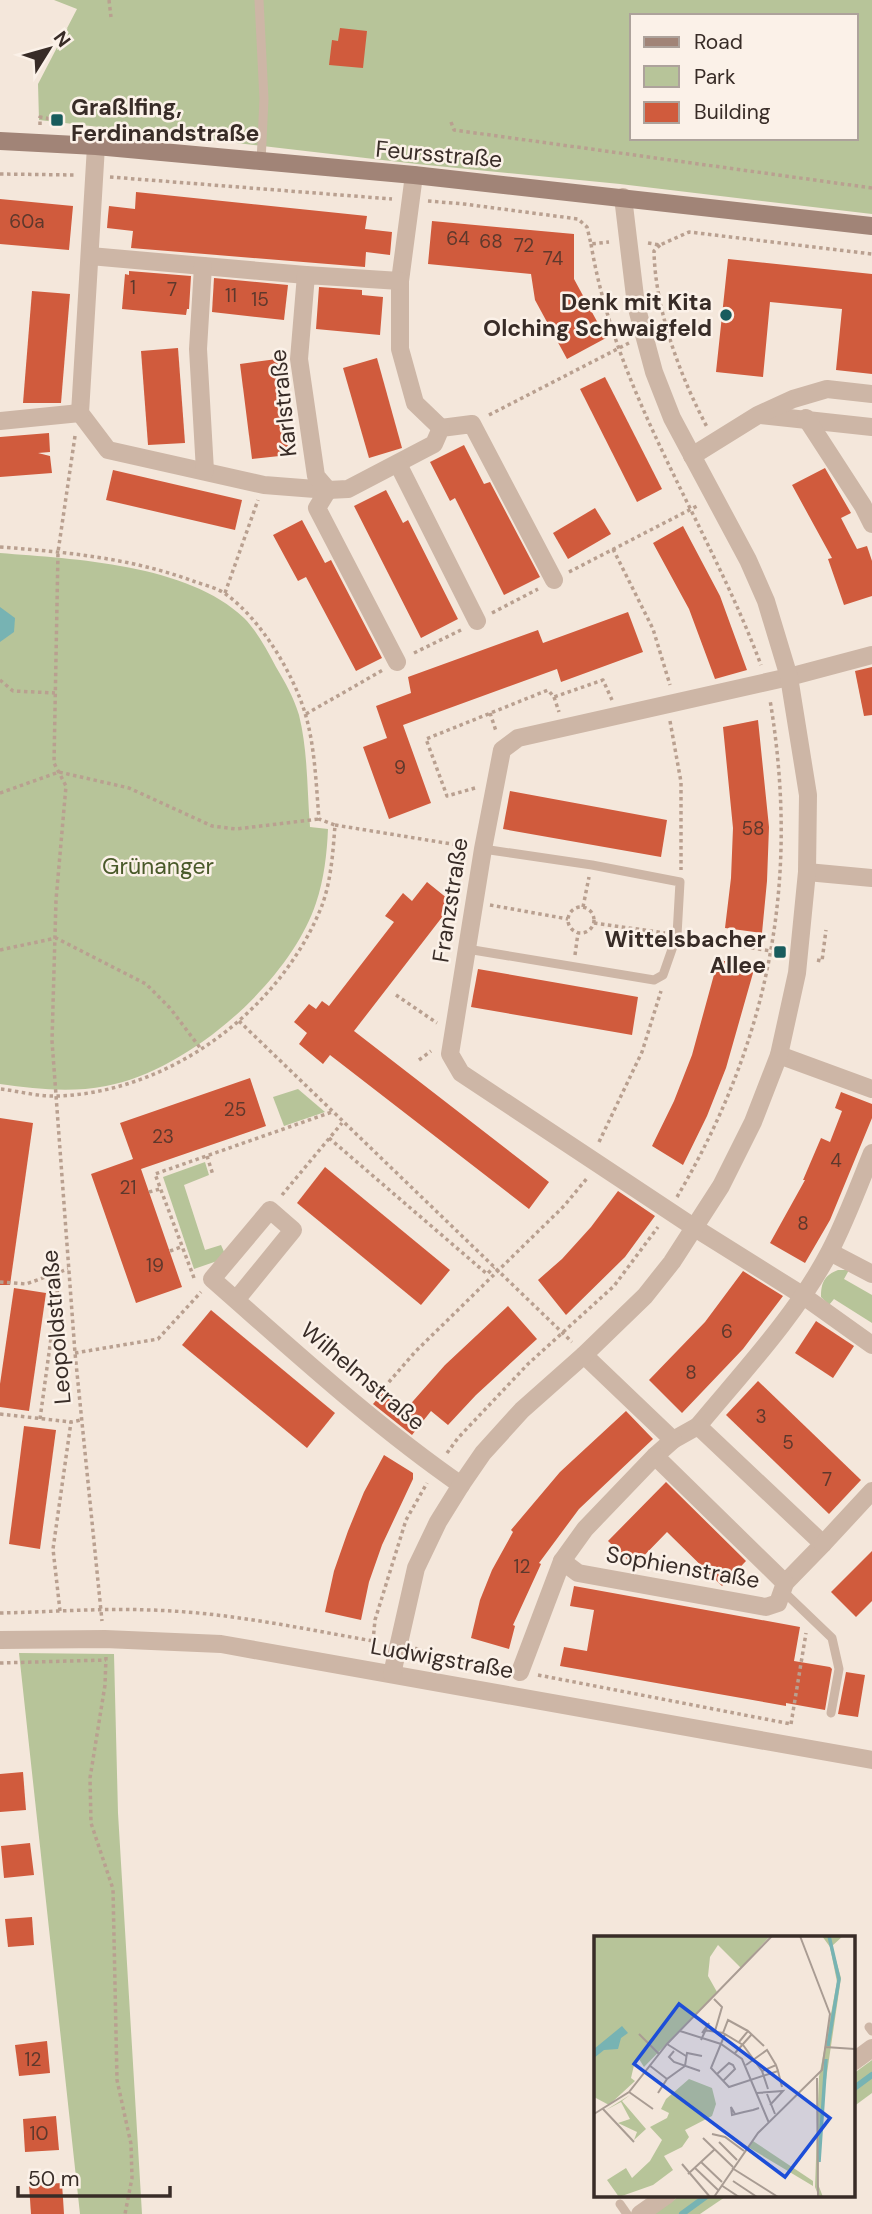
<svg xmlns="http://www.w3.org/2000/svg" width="872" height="2214" font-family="'DM Sans',sans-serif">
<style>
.green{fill:#b7c499;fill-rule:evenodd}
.water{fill:#77b3b3}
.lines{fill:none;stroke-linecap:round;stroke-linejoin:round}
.stream{stroke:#77b3b3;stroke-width:6}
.building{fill:#d05b3d}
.path{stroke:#b9a090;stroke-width:3.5;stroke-dasharray:3.5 3.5;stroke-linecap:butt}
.lane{stroke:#cdb6a6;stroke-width:9}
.street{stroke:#cdb6a6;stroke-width:18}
.secondary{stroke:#a18477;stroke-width:18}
.poi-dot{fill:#195c5d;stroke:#fbf1e8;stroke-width:2.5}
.labels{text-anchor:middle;stroke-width:5;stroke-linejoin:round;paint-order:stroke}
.number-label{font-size:19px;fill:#5e382c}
.poi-label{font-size:23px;font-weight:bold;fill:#382c27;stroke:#fbf1e8;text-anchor:end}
.street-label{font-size:23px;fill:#382c27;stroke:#fbf1e8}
.park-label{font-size:23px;fill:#495929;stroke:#fbf1e8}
.inset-river{fill:none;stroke:#77b3b3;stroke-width:3.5}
.inset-road{fill:none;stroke:#a99c93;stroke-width:2}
.view{fill:#1d4ed8;fill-opacity:0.15;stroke:#1d4ed8;stroke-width:3.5}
.inset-edge{fill:none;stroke:#382c27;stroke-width:3.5}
</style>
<rect width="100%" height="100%" fill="#f4e7db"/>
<g class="green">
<path d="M54,0H872V214L620,184L417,164L39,120L38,84L77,9ZM632,16H856V138H632Z"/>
<path d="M0,553C74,559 188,564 244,618C257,631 267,650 276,667C285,682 294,698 299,715C308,751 307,791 310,827L328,829C327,853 324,880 316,903C290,982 188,1071 106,1086C70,1093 36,1089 0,1084Z"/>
<path d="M298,1089L325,1112L284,1126L273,1097Z"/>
<path d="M205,1162L209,1175L184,1185L205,1250L221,1245L225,1254L220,1260L194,1269L163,1177Z"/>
<path d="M838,1270H849L844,1279L872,1295V1323L834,1299L829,1305L821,1297C821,1282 825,1275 838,1270Z"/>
<path d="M19,1653L114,1654L118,1813L142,2214H80Z"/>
<path d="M872,2060V2093L853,2107V2074Z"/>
<path d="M681,2195H728L700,2214H653Z"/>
</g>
<path class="water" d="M0,607L15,618L14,632L0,642Z"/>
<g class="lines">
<g class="stream">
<path d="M853,2089L872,2075"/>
<path d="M682,2214L708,2195"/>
</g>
</g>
<g class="building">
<path d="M340,28L367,31L363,68L329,65L332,40L338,41Z"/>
<path d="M136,192L367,216L365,229L392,232L390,255L366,252L365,267L131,248L133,231L107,228L108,216L109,206L135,209Z"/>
<path d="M0,199L73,206L69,250L0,244Z"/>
<path d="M432,221L574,234V279L606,338L567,359L535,300L531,274L428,264Z"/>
<path d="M728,259L872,274V374L836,370L842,309L770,302L763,377L716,372Z"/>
<path d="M129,271L191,276L189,309H187L186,315L122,309L125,274L129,275Z"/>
<path d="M214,278L288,285L284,320L212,312Z"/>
<path d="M319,287L362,290V295L383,297L380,335L316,329Z"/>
<path d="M32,291L70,294L61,403H23Z"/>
<path d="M178,348L185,443L148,445L141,351Z"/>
<path d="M377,358L402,448L369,458L343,368Z"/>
<path d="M277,359L289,455L252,459L240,364Z"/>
<path d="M605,377L662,489L637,502L580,389Z"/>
<path d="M49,433L50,452L38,453L50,456L52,473L0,477V437Z"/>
<path d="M464,445L484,484L490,482L540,577L504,595L455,498L450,501L430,462Z"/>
<path d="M825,468L851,513L841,518L857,549L867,546L872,561V596L844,605L828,559L832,558L792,485Z"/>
<path d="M113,470L242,500L235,530L106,500Z"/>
<path d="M386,490L403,523L408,520L458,619L421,638L354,506Z"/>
<path d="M595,508L611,534L568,559L553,533Z"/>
<path d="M302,520L325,563L331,560L382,658L356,671L306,577L298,581L273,535Z"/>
<path d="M683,526L720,596L747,670L715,679L689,609L653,543Z"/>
<path d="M628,612L643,652L561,682L557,669L403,725L431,803L389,819L363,747L387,738L376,706L411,693L408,677L538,630L543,643Z"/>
<path d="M872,667V715L864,716L855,671Z"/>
<path d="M758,720L769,827L767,881L762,933L725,928L731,878L733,828L723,727Z"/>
<path d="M510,791L667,820L661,857L503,829Z"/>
<path d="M427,882L453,903L354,1031L549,1182L529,1209L330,1055L323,1064L299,1044L307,1033L294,1022L309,1004L316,1009L322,1001L329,1006L394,922L385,916L403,893L412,901Z"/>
<path d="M718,960L755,966L726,1068L707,1116L683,1165L652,1146L674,1101L692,1055Z"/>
<path d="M478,969L638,997L632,1035L471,1007Z"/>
<path d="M250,1078L266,1126L141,1169L182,1287L136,1303L91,1174L133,1159L120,1123Z"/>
<path d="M841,1092L872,1104V1118L830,1220L805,1263L770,1243L805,1180H803L821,1138L830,1142L842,1111L835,1108Z"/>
<path d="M0,1118L33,1123L10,1285H0Z"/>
<path d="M325,1167L450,1270L421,1305L297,1203Z"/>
<path d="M618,1191L655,1216L625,1257L566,1315L538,1280L562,1259L591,1227Z"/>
<path d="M743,1271L783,1296L743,1349L682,1413L649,1380L705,1322Z"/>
<path d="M14,1288L46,1293L29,1411L0,1407V1384Z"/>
<path d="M508,1306L537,1339L476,1395L448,1425L431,1411L412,1435L373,1404L384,1391L406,1409L445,1365Z"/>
<path d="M211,1310L335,1413L307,1448L182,1345Z"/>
<path d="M816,1321L854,1346L833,1378L795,1353Z"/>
<path d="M758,1381L861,1480L829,1514L726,1415Z"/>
<path d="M626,1411L653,1439L579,1509L539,1563L541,1564L513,1625L515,1626L509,1649L471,1638L480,1600L492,1570L513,1532L511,1530L560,1472Z"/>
<path d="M24,1426L56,1430L40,1549L9,1544Z"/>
<path d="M384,1455L413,1473V1479L382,1545L369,1582L361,1620L325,1612L334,1571L348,1531L364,1492Z"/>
<path d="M666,1482L746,1561L722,1586L667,1532L634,1566L608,1541Z"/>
<path d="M872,1551V1601L856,1617L831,1592Z"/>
<path d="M574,1586L800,1627L794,1661L830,1667L832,1669L825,1710L786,1703V1706L560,1666L564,1647L587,1651L594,1610L570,1606Z"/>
<path d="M846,1672L865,1675L858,1717L838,1714Z"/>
<path d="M23,1772L26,1810L0,1812V1774Z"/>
<path d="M30,1843L34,1875L4,1878L1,1846Z"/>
<path d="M32,1917L34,1945L8,1947L5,1919Z"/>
<path d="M47,2041L50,2073L19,2076L15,2045Z"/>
<path d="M56,2116L59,2150L25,2152L23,2119Z"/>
<path d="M62,2183L64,2214H31L29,2185Z"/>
</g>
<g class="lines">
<g class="path">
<path d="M109,0L111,17"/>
<path d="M451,122L454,130L872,188"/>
<path d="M40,125V117L57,120"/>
<path d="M0,174L75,175"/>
<path d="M110,177L392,199"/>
<path d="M428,201L464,204L578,219L587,227L591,244L609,242"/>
<path d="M648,243L660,245L689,232L872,254"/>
<path d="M591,244C616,395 708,523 761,665"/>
<path d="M660,245L654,251C655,309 680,376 707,427"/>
<path d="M489,415L629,343"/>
<path d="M75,436L58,552L54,763L66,786L56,900L52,1041L75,1353L102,1621"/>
<path d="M0,547C66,552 130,558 193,581C204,585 218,588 227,595C261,620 293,673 305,713C315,746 316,784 319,819L335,825C333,852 331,883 321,908C279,1011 170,1092 58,1096C39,1097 19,1091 0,1089"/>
<path d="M613,549L653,629L670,685"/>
<path d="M569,572L699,505"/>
<path d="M225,593L258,500"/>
<path d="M492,613L538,589"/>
<path d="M414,653L461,630"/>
<path d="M0,680L13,691L55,693"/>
<path d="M554,697L559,712"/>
<path d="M490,713L496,731"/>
<path d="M306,714L383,670"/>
<path d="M670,721L681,782V870"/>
<path d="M475,788L447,796L426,739L548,690L554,697L603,680L612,700"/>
<path d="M0,793L59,772L129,788L212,826L236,829L319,819"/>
<path d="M335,825L464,846"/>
<path d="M490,905L568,919"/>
<circle cx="581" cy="920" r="13"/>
<path d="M583,907L589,877"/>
<path d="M594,923L665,933"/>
<path d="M689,937L782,953"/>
<path d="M0,950L56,938L146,984L170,1008L201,1049"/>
<path d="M575,955L578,933"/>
<path d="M817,960L822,961L826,930"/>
<path d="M396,995L437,1023"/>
<path d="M239,1021L572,1342"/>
<path d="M419,1060L431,1051"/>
<path d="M329,1138L487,1274L494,1267"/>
<path d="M599,1142L642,1052L661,991"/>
<path d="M207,1156L213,1175"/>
<path d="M149,1192L160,1189"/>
<path d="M282,1195L342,1123"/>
<path d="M677,1197C770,1039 800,880 770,700"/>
<path d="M170,1251L181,1247"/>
<path d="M194,1278L155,1174L332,1112"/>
<path d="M0,1282L26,1284L68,1269"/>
<path d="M75,1353L158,1339L201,1292"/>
<path d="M375,1398L415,1352L564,1206L588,1177"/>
<path d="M0,1414L71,1422"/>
<path d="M40,1419L60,1272"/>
<path d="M447,1453L458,1438L528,1364L614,1286L658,1227"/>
<path d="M60,1611L53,1549L71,1422L81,1420"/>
<path d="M0,1613C50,1612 100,1608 150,1610C226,1612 299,1628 373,1641"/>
<path d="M373,1641L375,1620L406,1520L427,1483"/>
<path d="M415,1648L434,1657L502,1668"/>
<path d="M106,1657L105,1685L90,1778L91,1823L113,1889L117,2080L131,2144L132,2178L125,2214"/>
<path d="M0,1663L106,1660"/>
<path d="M538,1675L791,1724"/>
<path d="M791,1724L806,1633"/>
</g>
<g class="lane">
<path d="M259,0L264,99L261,162"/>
<path d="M467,949L654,980L663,975L677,935L680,882L592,865L483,849"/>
<path d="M784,1592L832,1638L839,1669L831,1713"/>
<path d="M869,2027L872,2031"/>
<path d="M620,2204L627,2214"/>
</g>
<g class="street">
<path d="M96,146L80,413L108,450L264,485L328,490L348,489L434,444L441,428L472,424L554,580"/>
<path d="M414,175L400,281V349L415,403L441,428"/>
<path d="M90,256L306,275"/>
<path d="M203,266L198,349L205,471"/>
<path d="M761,415L872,427"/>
<path d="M806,418L863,506L872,524"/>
<path d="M0,421L80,413"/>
<path d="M692,456L758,415L793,399L827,389L872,394"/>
<path d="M398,464L477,621"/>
<path d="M872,655L789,677L518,738L502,750L483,849L450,1054L461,1073L695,1228L802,1295L872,1345"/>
<path d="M397,662L317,508L328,490L316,476L299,359L306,275L400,281"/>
<path d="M807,872L872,878"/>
<path d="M779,1055L872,1089"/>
<path d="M830,1252L872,1274"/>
<path d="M236,1300L293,1230L270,1210L212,1279C293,1350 373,1424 461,1485"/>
<path d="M698,1426C742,1373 798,1313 830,1251C846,1220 859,1185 872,1153"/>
<path d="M673,1440L698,1426L823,1544L785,1583"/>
<path d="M823,1544L872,1491"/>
<path d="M562,1561L578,1573L766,1607L778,1603L785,1583L655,1456L673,1440L584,1355"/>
<path d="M0,1640L105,1639L221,1644L872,1760"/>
<path d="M520,1672L562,1561L585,1529L655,1456"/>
<path d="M392,1674L416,1568L438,1522L461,1485L483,1453L522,1410L584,1355L645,1296L672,1262L721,1186L753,1122L779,1055L797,973L807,872L808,795L789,677L766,601L748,560L672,418L654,372L636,305L623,197"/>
<path d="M853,2062L872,2048"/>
<path d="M640,2214L667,2195"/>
</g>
<path class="secondary" d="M0,141L96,146L414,175L872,226"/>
</g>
<g class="poi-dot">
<rect x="50" y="113" width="14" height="14" rx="3.5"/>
<circle cx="726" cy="315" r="7"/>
<rect x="773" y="945" width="14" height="14" rx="3.5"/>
</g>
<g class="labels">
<g class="number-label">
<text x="27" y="228">60a</text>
<text x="458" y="245">64</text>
<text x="491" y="248">68</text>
<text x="524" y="252">72</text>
<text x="553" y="265">74</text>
<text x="133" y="294">1</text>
<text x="172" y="296">7</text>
<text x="231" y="302">11</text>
<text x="260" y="306">15</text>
<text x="400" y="774">9</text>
<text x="753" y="835">58</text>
<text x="235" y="1116">25</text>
<text x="163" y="1143">23</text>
<text x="836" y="1167">4</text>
<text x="128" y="1194">21</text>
<text x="803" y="1230">8</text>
<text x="155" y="1272">19</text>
<text x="727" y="1338">6</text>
<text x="691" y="1379">8</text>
<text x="761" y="1423">3</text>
<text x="788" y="1449">5</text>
<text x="827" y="1486">7</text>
<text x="522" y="1573">12</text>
<text x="33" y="2066">12</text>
<text x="39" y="2140">10</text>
</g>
<g class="poi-label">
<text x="71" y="115" text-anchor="start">Graßlfing,<tspan x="71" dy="26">Ferdinandstraße</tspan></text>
<text x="712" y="310">Denk mit Kita<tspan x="712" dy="26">Olching Schwaigfeld</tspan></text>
<text x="766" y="947">Wittelsbacher<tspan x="766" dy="26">Allee</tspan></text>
</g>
<g class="street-label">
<text transform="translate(439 154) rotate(5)" y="8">Feursstraße</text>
<text transform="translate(283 403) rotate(-96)" y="8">Karlstraße</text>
<text transform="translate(450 900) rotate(-81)" y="8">Franzstraße</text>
<text transform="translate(56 1327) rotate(-95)" y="8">Leopoldstraße</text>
<text transform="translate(363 1376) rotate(40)" y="8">Wilhelmstraße</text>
<text transform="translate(683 1567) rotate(10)" y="8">Sophienstraße</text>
<text transform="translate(442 1658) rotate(10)" y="8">Ludwigstraße</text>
</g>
<g class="park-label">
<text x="158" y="874">Grünanger</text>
</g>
</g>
<g transform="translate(594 1936)">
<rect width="261" height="261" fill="#f4e7db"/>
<path d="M0,0H176L147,32L124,9L116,21L114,40L123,56L50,131L45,123L41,125L37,142L41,145L15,169L0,161ZM228,0H249L238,10L247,42L228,171L224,248L229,261H225L221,251L225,141L243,46L236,11ZM95,143L118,152L122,168L118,180L91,194L95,201L88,211L70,220L79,234L59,249L25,261L13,244L32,232L38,242L56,225L68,204L56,191L73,182L75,177L67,173L72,163ZM36,159L28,165L52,193L40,204L43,196L24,187L36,183L27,166L12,174ZM159,205L219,245V250L154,211Z" fill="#b7c499"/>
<path d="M28,90L34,97L27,102L24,113L10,114L0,122V113Z" fill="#77b3b3"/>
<path class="inset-river" d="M234,110L245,43L235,0M225,226L232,123"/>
<path class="inset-road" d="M120,63L128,71L121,95M110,94L129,97L149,109L168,135L174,153M86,95L127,108L148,123L175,187M129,97L134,84L154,95M45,98L65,118M131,98L117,132L135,151L184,135L188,151M107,104L115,87L108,97M145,106L154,95L170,110M73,108L92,120M231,111L261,113M80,115L75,121L80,126L106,135M141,117L158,98M55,129L73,143M152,129L173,114L182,129M168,135L182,129L184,135M123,138L135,127L139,129L141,133L129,145M223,142L224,261M35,156L59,173M64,157L73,143L91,130L93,117L108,120M163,157L189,155L176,169M173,158L181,178M9,173L40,206M0,178L35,156L73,108L178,0M141,178L137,171L138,179L150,176L159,174L165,172M118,198L131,201L150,215M109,202L139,231M125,206L143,224M107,226L128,246M88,228L116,261M101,232L124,254M138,232L184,261M94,238L121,213M139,245L163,261M127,249L145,261M120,261L164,197L228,134L236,78L206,0"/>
<path class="view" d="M85,68L236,182L191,241L40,128Z"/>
<rect width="261" height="261" class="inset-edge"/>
</g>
<rect x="630" y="14" width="228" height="126" fill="#fbf1e8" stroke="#ada29b" stroke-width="2"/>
<rect x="644" y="37" width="35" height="10" fill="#a18477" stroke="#ada29b" stroke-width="2"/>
<text x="694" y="49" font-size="21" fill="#382c27">Road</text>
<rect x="644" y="66" width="35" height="21" fill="#b7c499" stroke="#ada29b" stroke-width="2"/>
<text x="694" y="84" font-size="21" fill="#382c27">Park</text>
<rect x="644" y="102" width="35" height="21" fill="#d05b3d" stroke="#ada29b" stroke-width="2"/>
<text x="694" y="119" font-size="21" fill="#382c27">Building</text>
<g transform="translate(49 49) rotate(53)" stroke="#fbf1e8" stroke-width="5" paint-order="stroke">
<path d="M0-5L12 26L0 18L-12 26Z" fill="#382c27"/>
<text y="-10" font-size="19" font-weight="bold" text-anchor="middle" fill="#382c27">N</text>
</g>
<path d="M18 2186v10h152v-10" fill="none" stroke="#382c27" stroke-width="3.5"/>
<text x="28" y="2186" font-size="21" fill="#382c27" stroke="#fbf1e8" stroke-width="5" paint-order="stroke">50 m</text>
</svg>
